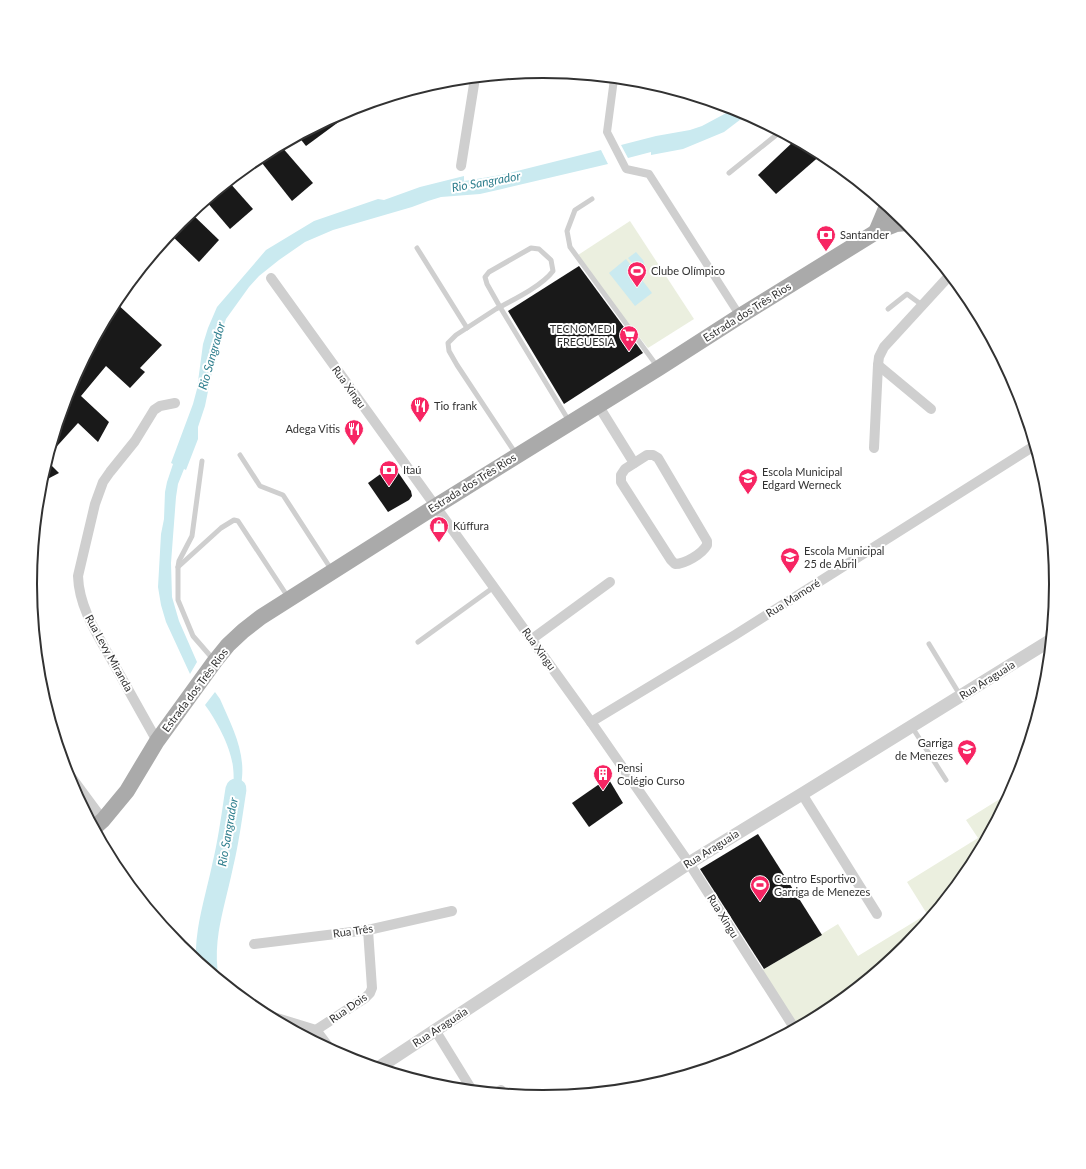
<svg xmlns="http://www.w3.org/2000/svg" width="1086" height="1169" font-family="Lato,sans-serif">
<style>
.green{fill:#ebefdf}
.water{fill:#caeaf0}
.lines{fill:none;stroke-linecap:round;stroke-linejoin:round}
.river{stroke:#caeaf0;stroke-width:21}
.building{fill:#191919}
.service{stroke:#cfcfcf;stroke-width:5}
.pedestrian{stroke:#cfcfcf;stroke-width:8}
.minor{stroke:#cfcfcf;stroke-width:10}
.tertiary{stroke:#cfcfcf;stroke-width:13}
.primary{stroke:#aaa;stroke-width:16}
.labels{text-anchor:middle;stroke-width:4;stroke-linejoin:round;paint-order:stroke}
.poi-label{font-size:11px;fill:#323232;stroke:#fff;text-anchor:start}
.street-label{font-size:11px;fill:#323232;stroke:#fff}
.water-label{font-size:12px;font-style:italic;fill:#32808f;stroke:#fff}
.rim{fill:none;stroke:#323232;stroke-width:2}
</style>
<rect width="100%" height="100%" fill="#fff"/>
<g class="green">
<path d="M630,221L694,319L648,348L575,257Z"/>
<path d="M1011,792L969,870L906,947L828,1011L797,1027L761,971L838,924L858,956L927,914L907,882L978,838L966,820Z"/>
</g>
<g class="water">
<path d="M730,111L745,116L724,132L683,149L651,155V152L628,158L621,145L656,136L690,130L702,126Z"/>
<path d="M601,150L608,164L502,189L480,194L441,197L428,201L412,207L333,230L305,242L279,260L259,276L249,287L226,319L218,342L205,406L198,427V439L186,470L184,469L178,484L176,497L171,563L172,597L179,621L197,662L190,674L166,622L161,605L158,587L161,534L164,519L165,492L167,482L173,464L171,463L193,404L197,389L203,344L208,328L217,307L266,250L314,221L378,199L384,200L420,187L464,176V181L501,175Z"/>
<path d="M636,252L643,260L645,266L639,271L628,258Z"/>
<path d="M626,259L652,293L635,306L609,273Z"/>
<path d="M215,692L220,699C232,727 247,753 241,785C239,796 235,807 231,817C232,801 235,783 233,767C231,748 217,721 205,705Z"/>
</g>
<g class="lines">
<path class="river" d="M207,970C203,933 216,899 223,864C229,840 232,814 236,789"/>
</g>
<g class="building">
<path d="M341,113L344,118L306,146L298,136Z"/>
<path d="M795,140L822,154L776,194L758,175Z"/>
<path d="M281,146L313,183L292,201L258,158Z"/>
<path d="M229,182L253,209L230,229L206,201Z"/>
<path d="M191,213L219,240L199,262L170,234L180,222Z"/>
<path d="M579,266L643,353L564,404L508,311Z"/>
<path d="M115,302L162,345L140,368L145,372L130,388L106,366L81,396L109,422L98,442L78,423L49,455L69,388Z"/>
<path d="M47,461L59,473L40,483L44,470Z"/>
<path d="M393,465L411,491L412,496L409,500L388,512L368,483Z"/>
<path d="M608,778L623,803L589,827L572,803Z"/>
<path d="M758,834L822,935L764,969L700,869Z"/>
</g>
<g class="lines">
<g class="service">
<path d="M729,173L780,132"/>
<path d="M592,199L575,210L567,231L570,247L657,366"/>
<path d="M417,248L467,328"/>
<path d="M888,309L907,294L922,305"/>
<path d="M516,454L457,365L449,351L448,343L456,335L496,309C513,300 542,286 553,271L551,260L539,249L531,248L489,272L485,277L487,284L500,307L569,421"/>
<path d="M240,455L260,486L283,495L331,569"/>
<path d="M202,461L192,536L179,561L178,567V600L193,636L213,659"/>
<path d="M178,567L221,528L234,520L238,521L288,597"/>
<path d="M418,642L494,587"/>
<path d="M929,644L960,695"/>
<path d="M912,727L946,780"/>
</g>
<path class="pedestrian" d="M614,79L607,132L626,169L649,174L740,316"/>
<g class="minor">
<path d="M461,166L475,78"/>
<path d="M271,278L591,722L689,863L795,1029"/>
<path d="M878,365L931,409"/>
<path d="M598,405L634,463"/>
<path d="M874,448L878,365L879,357L884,347L950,275"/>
<path d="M647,455H653L658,458L707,541V545C702,554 685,564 675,564L671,560L621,482V475L625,469Z"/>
<path d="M532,639L610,582"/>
<path d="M591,722L735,635L1034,446"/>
<path d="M157,741C143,716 129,691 115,666C99,637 79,609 78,576L95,504L103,482L110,472L135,441L154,410L160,406L175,403"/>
<path d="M66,770L103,820"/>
<path d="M802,794L877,914"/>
<path d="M254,944L368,930L452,911"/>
<path d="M267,1015L316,1030L365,998L370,993L372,988L368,930"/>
<path d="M316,1030L331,1050"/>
<path d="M435,1030L472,1090"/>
<path d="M496,1093L501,1090"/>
</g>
<path class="tertiary" d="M378,1068L689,863L802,794L1051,640"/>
<g class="primary">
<path d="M876,232L887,206"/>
<path d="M94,828L103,820L127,791L157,741L215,661L228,645L243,631L261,617L436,506L659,368L740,316L876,232L896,224L906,223"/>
</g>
</g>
<defs>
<symbol id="bank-pin" viewBox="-11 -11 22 30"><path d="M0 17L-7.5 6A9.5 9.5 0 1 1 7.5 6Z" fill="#f72563" stroke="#fff"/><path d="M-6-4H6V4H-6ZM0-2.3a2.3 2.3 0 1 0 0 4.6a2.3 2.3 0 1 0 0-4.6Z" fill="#fff"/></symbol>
<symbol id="stadium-pin" viewBox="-11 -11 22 30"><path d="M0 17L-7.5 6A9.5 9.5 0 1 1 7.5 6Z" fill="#f72563" stroke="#fff"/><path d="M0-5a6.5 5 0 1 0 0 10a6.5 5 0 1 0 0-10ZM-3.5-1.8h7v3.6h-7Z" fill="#fff"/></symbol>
<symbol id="supermarket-pin" viewBox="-11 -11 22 30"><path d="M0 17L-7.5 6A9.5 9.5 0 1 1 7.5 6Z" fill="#f72563" stroke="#fff"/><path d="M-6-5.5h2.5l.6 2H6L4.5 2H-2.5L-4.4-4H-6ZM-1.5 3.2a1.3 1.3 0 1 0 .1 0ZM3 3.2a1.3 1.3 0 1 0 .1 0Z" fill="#fff"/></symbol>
<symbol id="restaurant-pin" viewBox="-11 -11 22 30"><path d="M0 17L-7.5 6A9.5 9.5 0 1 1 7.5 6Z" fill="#f72563" stroke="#fff"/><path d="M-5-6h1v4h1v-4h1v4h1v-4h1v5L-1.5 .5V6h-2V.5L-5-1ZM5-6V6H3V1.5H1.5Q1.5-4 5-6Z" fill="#fff"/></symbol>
<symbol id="school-pin" viewBox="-11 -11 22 30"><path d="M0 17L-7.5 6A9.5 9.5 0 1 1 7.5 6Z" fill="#f72563" stroke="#fff"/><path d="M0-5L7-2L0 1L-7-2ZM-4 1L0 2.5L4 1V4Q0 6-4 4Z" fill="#fff"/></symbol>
<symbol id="shop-pin" viewBox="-11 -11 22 30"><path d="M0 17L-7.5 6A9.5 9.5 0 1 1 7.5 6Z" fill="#f72563" stroke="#fff"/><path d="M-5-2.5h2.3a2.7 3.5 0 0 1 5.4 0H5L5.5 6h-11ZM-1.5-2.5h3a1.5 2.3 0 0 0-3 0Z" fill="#fff"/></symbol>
<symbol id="building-pin" viewBox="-11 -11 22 30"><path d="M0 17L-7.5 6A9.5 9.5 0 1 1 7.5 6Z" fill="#f72563" stroke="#fff"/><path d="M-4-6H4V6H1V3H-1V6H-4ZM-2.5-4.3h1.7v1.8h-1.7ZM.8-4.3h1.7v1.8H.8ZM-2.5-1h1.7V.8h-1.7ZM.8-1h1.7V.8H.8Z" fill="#fff"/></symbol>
</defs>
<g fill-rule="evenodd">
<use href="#bank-pin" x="815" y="224" width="22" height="30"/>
<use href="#stadium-pin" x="626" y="260" width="22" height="30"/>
<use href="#supermarket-pin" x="618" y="324" width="22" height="30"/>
<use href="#restaurant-pin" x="409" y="395" width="22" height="30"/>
<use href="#restaurant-pin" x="343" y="418" width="22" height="30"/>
<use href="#bank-pin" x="378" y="459" width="22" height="30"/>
<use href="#school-pin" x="737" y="467" width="22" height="30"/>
<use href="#shop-pin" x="428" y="515" width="22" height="30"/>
<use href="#school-pin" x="779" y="546" width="22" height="30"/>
<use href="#school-pin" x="956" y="738" width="22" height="30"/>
<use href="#building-pin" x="592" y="763" width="22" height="30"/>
<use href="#stadium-pin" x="749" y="874" width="22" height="30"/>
</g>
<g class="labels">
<g class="poi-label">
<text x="840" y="239">Santander</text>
<text x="651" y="275">Clube Olímpico</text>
<text x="615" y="333" text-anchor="end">TECNOMEDI<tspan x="615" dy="13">FREGUESIA</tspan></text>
<text x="434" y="410">Tio frank</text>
<text x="340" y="433" text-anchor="end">Adega Vitis</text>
<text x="403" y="474">Itaú</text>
<text x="762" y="476">Escola Municipal<tspan x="762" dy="13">Edgard Werneck</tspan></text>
<text x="453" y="530">Kúffura</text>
<text x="804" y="555">Escola Municipal<tspan x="804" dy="13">25 de Abril</tspan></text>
<text x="953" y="747" text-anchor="end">Garriga<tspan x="953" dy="13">de Menezes</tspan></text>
<text x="617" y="772">Pensi<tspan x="617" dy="13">Colégio Curso</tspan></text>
<text x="774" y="883">Centro Esportivo<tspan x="774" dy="13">Garriga de Menezes</tspan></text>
</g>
<g class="street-label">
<text transform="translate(747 312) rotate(-32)" y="4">Estrada dos Três Rios</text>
<text transform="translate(349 387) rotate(54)" y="4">Rua Xingu</text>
<text transform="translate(472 483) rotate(-32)" y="4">Estrada dos Três Rios</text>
<text transform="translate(793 598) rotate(-32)" y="4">Rua Mamoré</text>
<text transform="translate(539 649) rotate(54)" y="4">Rua Xingu</text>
<text transform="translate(109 653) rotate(61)" y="4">Rua Levy Miranda</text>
<text transform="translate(987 680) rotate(-32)" y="4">Rua Araguaia</text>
<text transform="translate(195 690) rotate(-53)" y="4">Estrada dos Três Rios</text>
<text transform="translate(711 849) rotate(-32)" y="4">Rua Araguaia</text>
<text transform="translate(723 916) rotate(58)" y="4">Rua Xingu</text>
<text transform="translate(353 931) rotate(-8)" y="4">Rua Três</text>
<text transform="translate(348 1008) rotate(-35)" y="4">Rua Dois</text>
<text transform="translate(440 1027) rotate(-33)" y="4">Rua Araguaia</text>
</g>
<g class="water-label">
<text transform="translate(486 182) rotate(-10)" y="4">Rio Sangrador</text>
<text transform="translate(212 356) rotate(-74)" y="4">Rio Sangrador</text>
<text transform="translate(228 832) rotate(-80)" y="4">Rio Sangrador</text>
</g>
</g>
<path d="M0 0H1086V1169H0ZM37 584a506 506 0 1 1 1012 0a506 506 0 1 1-1012 0Z" fill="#fff" fill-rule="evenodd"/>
<path class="rim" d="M37 584a506 506 0 1 1 1012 0a506 506 0 1 1-1012 0Z"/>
</svg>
